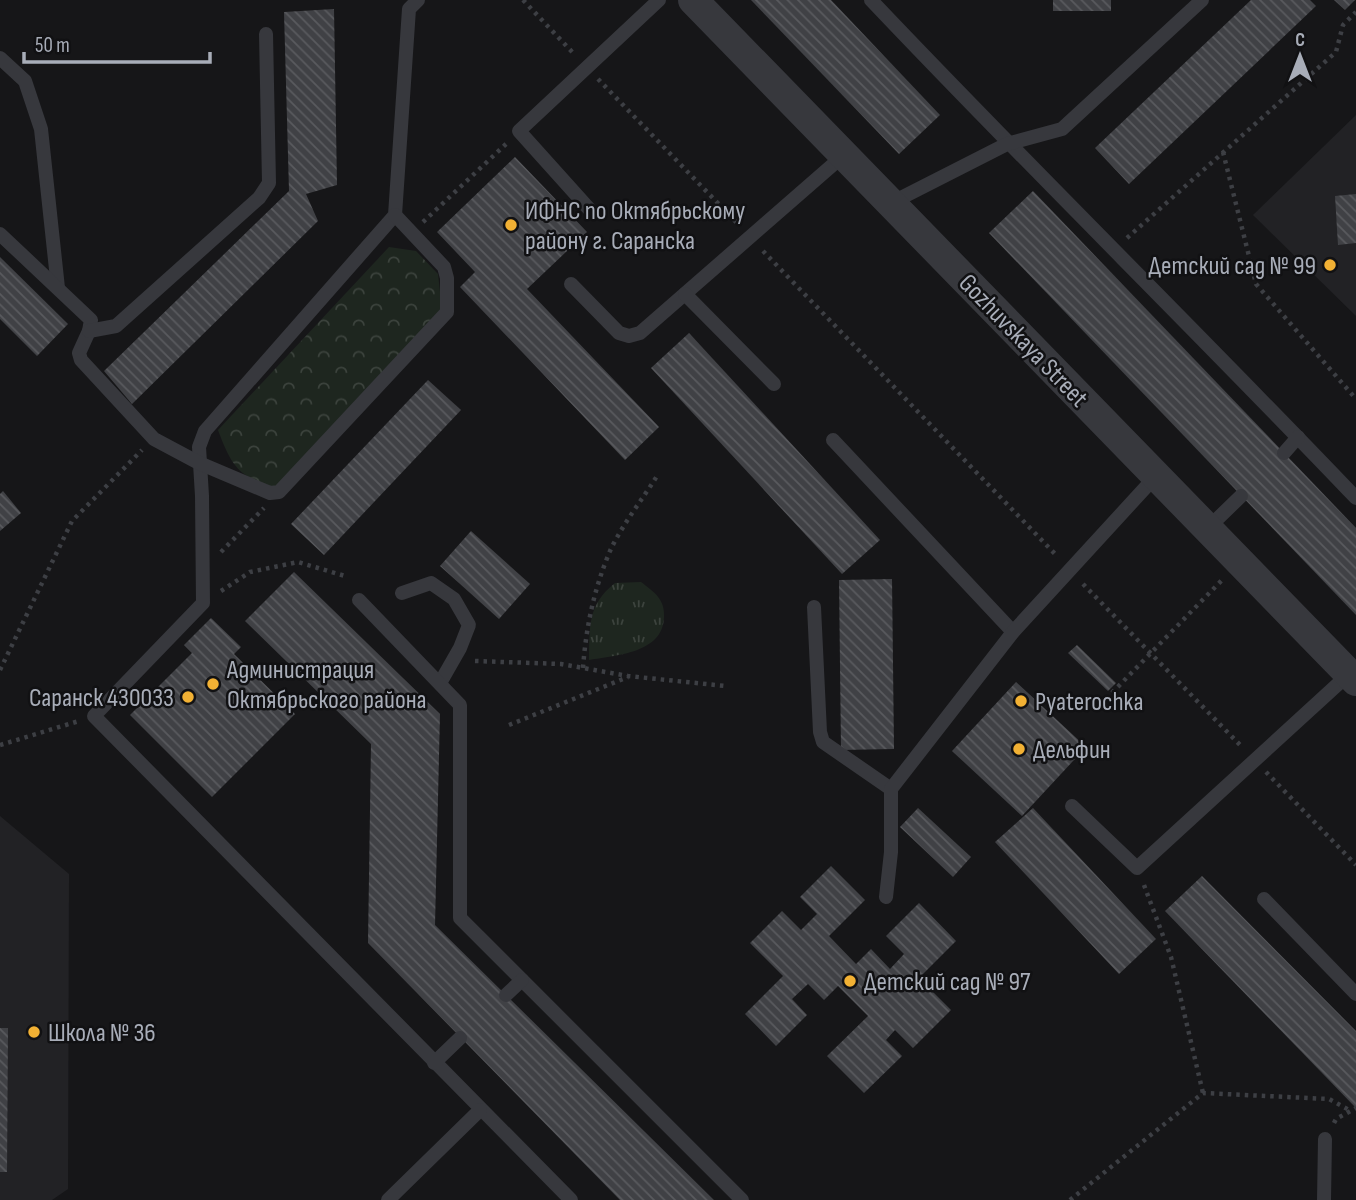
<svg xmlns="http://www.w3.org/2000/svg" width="1356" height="1200" font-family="'Sofia Sans Condensed',sans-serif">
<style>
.built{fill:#222225}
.grass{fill:url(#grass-tufts)}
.forest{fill:url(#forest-crowns)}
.building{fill:url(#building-back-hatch)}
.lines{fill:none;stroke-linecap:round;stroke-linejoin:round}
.path{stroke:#3d3f44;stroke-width:4.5;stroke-dasharray:3.5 5;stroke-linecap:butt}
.service{stroke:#37383d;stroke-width:14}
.minor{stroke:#37383d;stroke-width:30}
.poi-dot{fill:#f2b134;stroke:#111113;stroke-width:2.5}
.labels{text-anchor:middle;stroke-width:5;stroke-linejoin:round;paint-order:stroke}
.poi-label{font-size:26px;fill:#a8adb8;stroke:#111113;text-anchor:start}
.street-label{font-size:26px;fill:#a8adb8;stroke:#111113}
</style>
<defs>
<pattern id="grass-tufts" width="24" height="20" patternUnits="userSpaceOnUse" patternTransform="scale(1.75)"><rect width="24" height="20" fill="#1e261f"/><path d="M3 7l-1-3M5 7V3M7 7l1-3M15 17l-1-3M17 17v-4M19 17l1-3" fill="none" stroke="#3c433d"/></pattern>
<pattern id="forest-crowns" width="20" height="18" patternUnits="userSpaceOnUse" patternTransform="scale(1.75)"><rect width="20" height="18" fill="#1e261f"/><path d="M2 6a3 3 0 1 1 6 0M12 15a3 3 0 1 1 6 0" fill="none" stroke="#3c433d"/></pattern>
<pattern id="building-back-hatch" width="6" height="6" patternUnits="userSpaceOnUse" patternTransform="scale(1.75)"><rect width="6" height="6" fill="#404145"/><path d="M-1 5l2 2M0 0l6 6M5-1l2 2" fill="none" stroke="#595a5e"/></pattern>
</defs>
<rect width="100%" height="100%" fill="#161618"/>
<g class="built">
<path d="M1356,115V316L1253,215Z"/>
<path d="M0,816L69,874L68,1189L52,1200H0Z"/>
</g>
<path class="grass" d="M641,582C654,592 665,599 664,617C663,653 617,655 589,660C590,627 587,605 615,583Z"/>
<path class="forest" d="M389,247L416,251L438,274L442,310L277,488C238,477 232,467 218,430Z"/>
<g class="building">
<path d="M751,0H831L940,115L899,154Z"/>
<rect x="1053" y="0" width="58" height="11"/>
<path d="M1251,0H1310L1316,6L1129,184L1095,148Z"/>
<path d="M1334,0H1355L1345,10Z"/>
<path d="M334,9L337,185L306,194L318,221L132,404L104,371L289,191L284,12Z"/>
<path d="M515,157L587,232L527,289L659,427L625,460L460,287L475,272L437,232Z"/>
<path d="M1033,191L1356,528V615L989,233Z"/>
<path d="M1356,194V243L1338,245L1335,196Z"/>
<path d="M0,257L68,324L37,356L0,319Z"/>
<path d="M689,333L880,540L842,574L651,368Z"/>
<path d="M428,380L461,410L324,555L291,524Z"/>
<path d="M3,491L21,513L0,531V494Z"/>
<path d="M471,531L530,584L499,619L440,566Z"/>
<path d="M294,572L440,714L435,925L714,1200H620L368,943L371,744L245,621Z"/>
<path d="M892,579L894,749L841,750L839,580Z"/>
<path d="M211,618L241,647L234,654L295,714L212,797L130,715L192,653L184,645Z"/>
<path d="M1077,645L1116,683L1108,691L1068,653Z"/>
<path d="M1016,682L1086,747L1022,816L952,751Z"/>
<path d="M918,808L971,857L953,877L900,827Z"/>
<path d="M1033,808L1156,939L1119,974L995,842Z"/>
<path d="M831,866L865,900L829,936L856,964L871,949L890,969L904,954L886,936L919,903L956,941L919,978L951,1010L913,1048L895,1030L886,1040L902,1056L864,1093L827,1056L868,1016L838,986L824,1000L808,984L792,999L807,1015L776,1046L745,1014L783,976L750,943L782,911L801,930L817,914L800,897Z"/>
<path d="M1202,876L1356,1031V1108L1165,911Z"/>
<path d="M0,1028H8L7,1172H0Z"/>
</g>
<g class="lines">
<g class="path">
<path d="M523,0L575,55"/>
<path d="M598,79L738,224"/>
<path d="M1223,152L1256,284L1356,399"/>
<path d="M423,222L506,144"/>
<path d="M1127,238L1336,52L1343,25L1356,12"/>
<path d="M763,251L1058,557"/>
<path d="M221,552L264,508"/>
<path d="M1083,584L1243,748"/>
<path d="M221,591L250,572L298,562L345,576"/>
<path d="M475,661L561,664L628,676L725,686"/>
<path d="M583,668C586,627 594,589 610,551C622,525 642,500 657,476"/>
<path d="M0,670L72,521L142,450"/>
<path d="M1106,699L1223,579"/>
<path d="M509,725L628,677"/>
<path d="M0,745L79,721"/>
<path d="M1266,772L1356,865"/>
<path d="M1144,885L1171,957L1203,1093"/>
<path d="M1334,1123L1336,1119L1356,1108"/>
<path d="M1070,1200L1203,1093L1329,1099L1351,1111"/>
</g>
<g class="service">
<path d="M418,0L409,9L395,215L205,431L199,447L202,496L203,603L94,716L571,1200"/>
<path d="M871,0C1030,168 1196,330 1356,498"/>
<path d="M0,58L25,81L41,129L58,288"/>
<path d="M891,203L1007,144L1062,129L1202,0"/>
<path d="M590,210L519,131L659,0"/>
<path d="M0,234L91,320L89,331L79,353L81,360L154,439L199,463L270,493L279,492L447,312V278L444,267L395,215"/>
<path d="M571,284L619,333L629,336L640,333L844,155"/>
<path d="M685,294L774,384"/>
<path d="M89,331L116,326L259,198L269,183L266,34"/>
<path d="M833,440L1013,632"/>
<path d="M1284,453L1298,437"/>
<path d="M1208,528L1241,496"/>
<path d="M402,593L431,583L454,599L469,625L460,648L440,683"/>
<path d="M359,600L460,705V918L742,1200"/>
<path d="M814,607L820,732L823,742L891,789"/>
<path d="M1072,806L1137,868L1349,674"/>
<path d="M886,897L891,852V789L1013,632L1156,476"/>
<path d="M1264,899L1356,994"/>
<path d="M506,995L522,980"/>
<path d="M434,1063L460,1038"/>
<path d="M388,1200L480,1110"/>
<path d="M1324,1200L1325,1139"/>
</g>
<path class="minor" d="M693,0L1356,681"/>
</g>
<g class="poi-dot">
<circle cx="511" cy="225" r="7"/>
<circle cx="1330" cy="265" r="7"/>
<circle cx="213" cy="684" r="7"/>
<circle cx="188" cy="697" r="7"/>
<circle cx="1021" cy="701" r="7"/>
<circle cx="1019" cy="749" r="7"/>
<circle cx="850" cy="981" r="7"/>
<circle cx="34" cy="1032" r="7"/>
</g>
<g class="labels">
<g class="poi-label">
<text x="525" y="219">ИФНС по Октябрьскому<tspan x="525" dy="30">району г. Саранска</tspan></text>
<text x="1316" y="274" text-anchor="end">Детский сад № 99</text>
<text x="227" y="678">Администрация<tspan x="227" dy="30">Октябрьского района</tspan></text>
<text x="174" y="706" text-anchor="end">Саранск 430033</text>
<text x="1035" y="710">Pyaterochka</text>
<text x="1033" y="758">Дельфин</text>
<text x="864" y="990">Детский сад № 97</text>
<text x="48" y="1041">Школа № 36</text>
</g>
<g class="street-label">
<text transform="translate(1024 340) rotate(46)" y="9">Gozhuvskaya Street</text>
</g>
</g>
<g transform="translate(1300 56)" stroke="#111113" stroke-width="5" paint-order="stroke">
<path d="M0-5L12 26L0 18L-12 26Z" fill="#a8adb8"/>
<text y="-10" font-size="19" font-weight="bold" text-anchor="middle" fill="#a8adb8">С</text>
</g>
<path d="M24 52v10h186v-10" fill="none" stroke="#a8adb8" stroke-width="3.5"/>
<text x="35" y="52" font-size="21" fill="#a8adb8" stroke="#111113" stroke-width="5" paint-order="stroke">50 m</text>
</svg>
